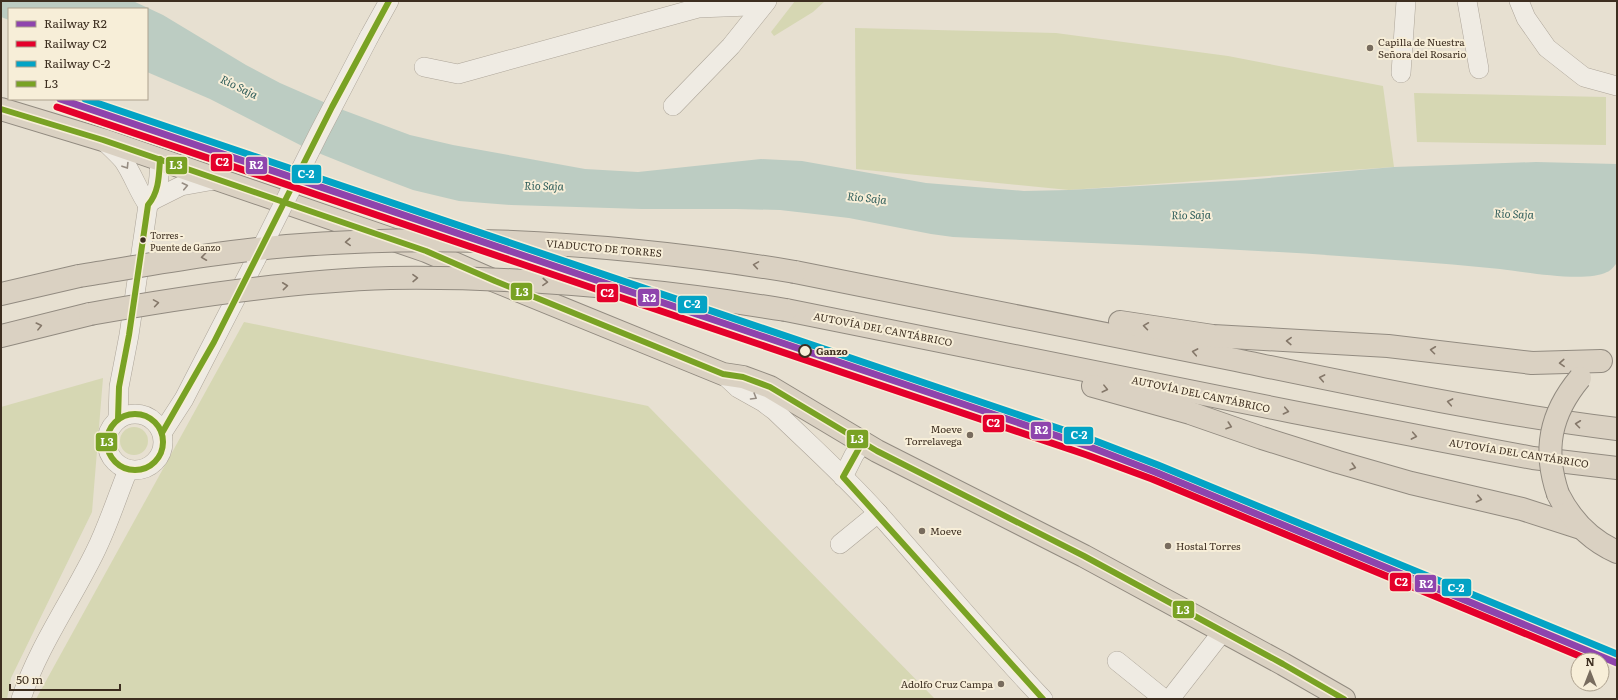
<svg xmlns="http://www.w3.org/2000/svg" width="1618" height="700" font-family="Literata,serif">
<style>
.green{fill:#d6d7b3}
.water{fill:#bcccc2}
.lines{fill:none;stroke-linecap:round;stroke-linejoin:round}
.minor-casing{stroke:#ada599;stroke-width:20}
.highway-casing{stroke:#928b80;stroke-width:24}
.minor{stroke:#efebe3;stroke-width:19}
.highway{stroke:#dad1c2;stroke-width:22}
.minor-bridge-casing{stroke:#ada599;stroke-width:20;stroke-linecap:butt}
.highway-bridge-casing{stroke:#928b80;stroke-width:24;stroke-linecap:butt}
.minor-bridge{stroke:#efebe3;stroke-width:19}
.highway-bridge{stroke:#dad1c2;stroke-width:22}
.bus-1-casing{stroke:#f7eed8;stroke-width:9}
.bus-1{stroke:#79a224;stroke-width:6}
.rail-1-casing{stroke:#f7eed8;stroke-width:10}
.rail-2-casing{stroke:#f7eed8;stroke-width:10}
.rail-3-casing{stroke:#f7eed8;stroke-width:10}
.rail-1{stroke:#8e44ad;stroke-width:7}
.rail-2{stroke:#e4002b;stroke-width:7}
.rail-3{stroke:#03a3c5;stroke-width:7}
.oneway{stroke:#968c82}
.oneway2{stroke:#847769}
.poi-dot{fill:#786c5e;stroke:#f7eed8;stroke-width:1.5}
.bus-dot{fill:#3d2e20;stroke:#f7eed8;stroke-width:1.5}
.stop-dot{fill:#f7eed8;stroke:#3d2e20;stroke-width:2}
.labels{text-anchor:middle;stroke-width:4;stroke-linejoin:round;paint-order:stroke}
.bus-label{font-size:9px;fill:#3d2e20;stroke:#f7eed8;text-anchor:start}
.poi-label{font-size:10px;fill:#3d2e20;stroke:#f7eed8;text-anchor:start}
.street-label{font-size:10px;fill:#3d2e20;stroke:#f7eed8}
.stop-label{font-size:10px;font-weight:bold;fill:#3d2e20;stroke:#f7eed8;text-anchor:start}
.water-label{font-size:11px;font-style:italic;fill:#2f5d5a;stroke:#f7eed8}
.line-badge{stroke:#f7eed8;stroke-width:1.5}
.badge-label{font-size:11px;text-anchor:middle;font-weight:bold;fill:#fff}
</style>
<rect width="100%" height="100%" fill="#e7e0d1"/>
<g class="green">
<path d="M795,1H825L813,12L774,36L771,32Z"/>
<path d="M855,28L1056,33L1228,56L1383,86L1394,167L1069,190L856,169Z"/>
<path d="M1414,93L1606,97V145L1417,142Z"/>
<path d="M244,322L648,406L935,699H36Z"/>
<path d="M103,378L92,512L11,678L7,699H1V407Z"/>
<circle cx="134" cy="441" r="14"/>
</g>
<path class="water" d="M1,1H133L163,15L246,65L280,83L335,107L410,135L453,145L585,169L638,172L761,159L802,161L926,183L1024,191L1069,190L1245,180L1394,167L1536,162L1617,164V263C1614,266 1611,271 1607,272C1586,283 1525,272 1500,269C1318,251 1135,245 953,237L931,234L849,218L780,210L736,209H642L511,205L459,201L413,190L368,173L306,148L210,99L147,72V9H9V20L1,17Z"/>
<g class="lines">
<defs>
<g id="minor">
<path d="M1467,1L1479,69"/>
<path d="M1519,1L1526,18L1547,48L1584,77L1617,86"/>
<path d="M369,37L389,1"/>
<path d="M424,67L458,74L698,8L749,6"/>
<path d="M1401,73L1406,1"/>
<path d="M673,106L731,46L767,1"/>
<path d="M103,140C109,146 117,153 123,160C133,174 138,191 148,205"/>
<path d="M153,200L181,186L220,179"/>
<path d="M723,374L738,388L763,402L775,411C810,445 846,477 878,513C933,575 986,639 1043,699"/>
<circle cx="135" cy="442" r="28"/>
<path d="M118,419L119,387L129,335L148,205C160,194 159,175 160,159"/>
<path d="M162,433L184,399L256,259"/>
<path d="M843,477L854,455L862,443"/>
<path d="M840,544L878,513"/>
<path d="M1117,661L1164,699"/>
<path d="M21,699C38,647 71,601 95,552C108,526 117,497 128,470"/>
<path d="M1170,699L1223,631"/>
</g>
<g id="highway">
<path d="M1,109L103,140L426,251L495,281L723,374L743,377L770,387L877,451L1084,556L1283,664L1344,699"/>
<path d="M795,272C942,301 1089,330 1236,360C1362,386 1489,413 1617,429"/>
<path d="M1,294L79,276"/>
<path d="M786,310L1293,412L1485,449L1533,458L1617,468"/>
<path d="M1120,322L1213,336L1388,346L1532,363L1601,361"/>
<path d="M1,336L90,314"/>
<path d="M1093,386L1190,413L1262,438L1338,462L1411,483L1522,509L1581,528"/>
<path d="M1558,494C1571,520 1590,540 1617,552"/>
</g>
</defs>
<use href="#minor" class="minor-casing"/>
<use href="#highway" class="highway-casing"/>
<use href="#minor" class="minor"/>
<use href="#highway" class="highway"/>
<defs>
<path id="minor-bridge" d="M256,259L319,133L369,37"/>
<g id="highway-bridge">
<path d="M79,276C148,265 217,252 287,246C457,232 627,244 795,272"/>
<path d="M90,314C189,296 290,281 390,278C523,276 655,289 786,310"/>
<path d="M1558,494C1543,450 1550,414 1580,378"/>
</g>
</defs>
<use href="#minor-bridge" class="minor-bridge-casing"/>
<use href="#highway-bridge" class="highway-bridge-casing"/>
<use href="#minor-bridge" class="minor-bridge"/>
<use href="#highway-bridge" class="highway-bridge"/>
<defs>
<g id="bus-1">
<path d="M1,109L103,140L426,251L495,281L723,374L743,377L770,387L877,451L1084,556L1283,664L1344,699"/>
<circle cx="135" cy="442" r="28"/>
<path d="M118,419L119,387L129,335L148,205C159,192 159,176 160,159"/>
<path d="M162,433L214,342L332,107L389,1"/>
<path d="M862,443L843,477L1043,699"/>
</g>
</defs>
<use href="#bus-1" class="bus-1-casing"/>
<use href="#bus-1" class="bus-1"/>
<defs>
<path id="rail-1" d="M60,99L1090,447L1155,472L1617,663"/>
<path id="rail-2" d="M57,107L1087,455L1152,479L1589,660"/>
<path id="rail-3" d="M85,99L1093,440L1158,465L1617,654"/>
</defs>
<use href="#rail-1" class="rail-1-casing"/>
<use href="#rail-2" class="rail-2-casing"/>
<use href="#rail-3" class="rail-3-casing"/>
<use href="#rail-1" class="rail-1"/>
<use href="#rail-2" class="rail-2"/>
<use href="#rail-3" class="rail-3"/>
</g>
<defs><path id="oneway-chevron" d="M-2-3.5L2.5 0L-2 3.5" fill="none" stroke-width="1.6" stroke-linecap="round" stroke-linejoin="round"/></defs>
<g class="oneway">
<use href="#oneway-chevron" transform="translate(126 166) rotate(58)"/>
<use href="#oneway-chevron" transform="translate(185 186) rotate(-13)"/>
<use href="#oneway-chevron" transform="translate(754 397) rotate(31)"/>
</g>
<g class="oneway2">
<use href="#oneway-chevron" transform="translate(348 242) rotate(177)"/>
<use href="#oneway-chevron" transform="translate(204 257) rotate(172)"/>
<use href="#oneway-chevron" transform="translate(756 265) rotate(-171)"/>
<use href="#oneway-chevron" transform="translate(415 278) rotate(-1)"/>
<use href="#oneway-chevron" transform="translate(545 282) rotate(3)"/>
<use href="#oneway-chevron" transform="translate(285 286) rotate(-6)"/>
<use href="#oneway-chevron" transform="translate(156 303) rotate(-9)"/>
<use href="#oneway-chevron" transform="translate(39 326) rotate(-14)"/>
<use href="#oneway-chevron" transform="translate(1146 326) rotate(-172)"/>
<use href="#oneway-chevron" transform="translate(1289 341) rotate(-178)"/>
<use href="#oneway-chevron" transform="translate(1433 350) rotate(-173)"/>
<use href="#oneway-chevron" transform="translate(1195 352) rotate(-169)"/>
<use href="#oneway-chevron" transform="translate(1562 363) rotate(177)"/>
<use href="#oneway-chevron" transform="translate(1322 378) rotate(-169)"/>
<use href="#oneway-chevron" transform="translate(1105 389) rotate(14)"/>
<use href="#oneway-chevron" transform="translate(1450 402) rotate(-169)"/>
<use href="#oneway-chevron" transform="translate(1286 411) rotate(12)"/>
<use href="#oneway-chevron" transform="translate(1578 424) rotate(-173)"/>
<use href="#oneway-chevron" transform="translate(1229 426) rotate(19)"/>
<use href="#oneway-chevron" transform="translate(1414 436) rotate(11)"/>
<use href="#oneway-chevron" transform="translate(1353 467) rotate(16)"/>
<use href="#oneway-chevron" transform="translate(1479 499) rotate(13)"/>
</g>
<g class="poi-dot">
<circle cx="1370" cy="48" r="4"/>
<circle cx="970" cy="435" r="4"/>
<circle cx="922" cy="531" r="4"/>
<circle cx="1168" cy="546" r="4"/>
<circle cx="1001" cy="684" r="4"/>
</g>
<circle class="bus-dot" cx="143" cy="240" r="3.5"/>
<circle class="stop-dot" cx="805" cy="351" r="6"/>
<g class="labels">
<g class="bus-label">
<text x="150" y="239">Torres -<tspan x="150" dy="12">Puente de Ganzo</tspan></text>
</g>
<g class="poi-label">
<text x="1378" y="46">Capilla de Nuestra<tspan x="1378" dy="12">Señora del Rosario</tspan></text>
<text x="962" y="433" text-anchor="end">Moeve<tspan x="962" dy="12">Torrelavega</tspan></text>
<text x="930" y="535">Moeve</text>
<text x="1176" y="550">Hostal Torres</text>
<text x="993" y="688" text-anchor="end">Adolfo Cruz Campa</text>
</g>
<g class="street-label">
<text transform="translate(604 248) rotate(5)" y="4">VIADUCTO DE TORRES</text>
<text transform="translate(883 329) rotate(11)" y="4">AUTOVÍA DEL CANTÁBRICO</text>
<text transform="translate(1201 394) rotate(12)" y="4">AUTOVÍA DEL CANTÁBRICO</text>
<text transform="translate(1519 453) rotate(9)" y="4">AUTOVÍA DEL CANTÁBRICO</text>
</g>
<g class="stop-label">
<text x="816" y="355">Ganzo</text>
</g>
<g class="water-label">
<text transform="translate(239 87) rotate(26)" y="4">Río Saja</text>
<text transform="translate(544 186) rotate(1)" y="4">Río Saja</text>
<text transform="translate(867 198) rotate(6)" y="4">Río Saja</text>
<text transform="translate(1514 214) rotate(2)" y="4">Río Saja</text>
<text transform="translate(1191 215) rotate(-1)" y="4">Río Saja</text>
</g>
</g>
<g class="line-badge">
<rect x="210" y="153" width="23" height="19" rx="4" fill="#e4002b"/>
<rect x="165" y="156" width="23" height="19" rx="4" fill="#79a224"/>
<rect x="245" y="156" width="23" height="19" rx="4" fill="#8e44ad"/>
<rect x="291" y="164" width="31" height="20" rx="4" fill="#03a3c5"/>
<rect x="510" y="282" width="23" height="19" rx="4" fill="#79a224"/>
<rect x="596" y="283" width="23" height="20" rx="4" fill="#e4002b"/>
<rect x="637" y="288" width="23" height="19" rx="4" fill="#8e44ad"/>
<rect x="677" y="295" width="31" height="19" rx="4" fill="#03a3c5"/>
<rect x="982" y="414" width="23" height="19" rx="4" fill="#e4002b"/>
<rect x="1030" y="421" width="22" height="19" rx="4" fill="#8e44ad"/>
<rect x="1063" y="426" width="31" height="19" rx="4" fill="#03a3c5"/>
<rect x="846" y="429" width="23" height="20" rx="4" fill="#79a224"/>
<rect x="95" y="432" width="23" height="20" rx="4" fill="#79a224"/>
<rect x="1389" y="572" width="23" height="20" rx="4" fill="#e4002b"/>
<rect x="1414" y="574" width="23" height="19" rx="4" fill="#8e44ad"/>
<rect x="1441" y="578" width="31" height="19" rx="4" fill="#03a3c5"/>
<rect x="1172" y="600" width="23" height="19" rx="4" fill="#79a224"/>
</g>
<g class="badge-label">
<text x="222" y="166">C2</text>
<text x="176" y="169">L3</text>
<text x="256" y="169">R2</text>
<text x="306" y="178">C-2</text>
<text x="522" y="296">L3</text>
<text x="607" y="297">C2</text>
<text x="649" y="302">R2</text>
<text x="692" y="308">C-2</text>
<text x="993" y="427">C2</text>
<text x="1041" y="434">R2</text>
<text x="1079" y="439">C-2</text>
<text x="857" y="443">L3</text>
<text x="107" y="446">L3</text>
<text x="1401" y="586">C2</text>
<text x="1426" y="588">R2</text>
<text x="1456" y="592">C-2</text>
<text x="1183" y="614">L3</text>
</g>
<rect width="1618" height="700" fill="none" stroke="#3d2e20" stroke-width="4"/>
<rect x="8" y="8" width="140" height="92" fill="#f7eed8" stroke="#ada18e"/>
<rect x="16" y="21" width="20" height="6" fill="#8e44ad" stroke="#ada18e"/>
<text x="44" y="28" font-size="12" fill="#3d2e20">Railway R2</text>
<rect x="16" y="41" width="20" height="6" fill="#e4002b" stroke="#ada18e"/>
<text x="44" y="48" font-size="12" fill="#3d2e20">Railway C2</text>
<rect x="16" y="61" width="20" height="6" fill="#03a3c5" stroke="#ada18e"/>
<text x="44" y="68" font-size="12" fill="#3d2e20">Railway C-2</text>
<rect x="16" y="81" width="20" height="6" fill="#79a224" stroke="#ada18e"/>
<text x="44" y="88" font-size="12" fill="#3d2e20">L3</text>
<g transform="translate(1590 672)"><circle r="19" fill="#f7eed8" stroke="#ada18e"/>
<path d="M0-3L7 15L0 10L-7 15Z" fill="#786c5e"/>
<text y="-6" font-size="11" font-weight="bold" text-anchor="middle" fill="#3d2e20">N</text>
</g>
<path d="M10 684v6h110v-6" fill="none" stroke="#3d2e20" stroke-width="2"/>
<text x="16" y="684" font-size="12" fill="#3d2e20" stroke="#f7eed8" stroke-width="3" paint-order="stroke">50 m</text>
</svg>
